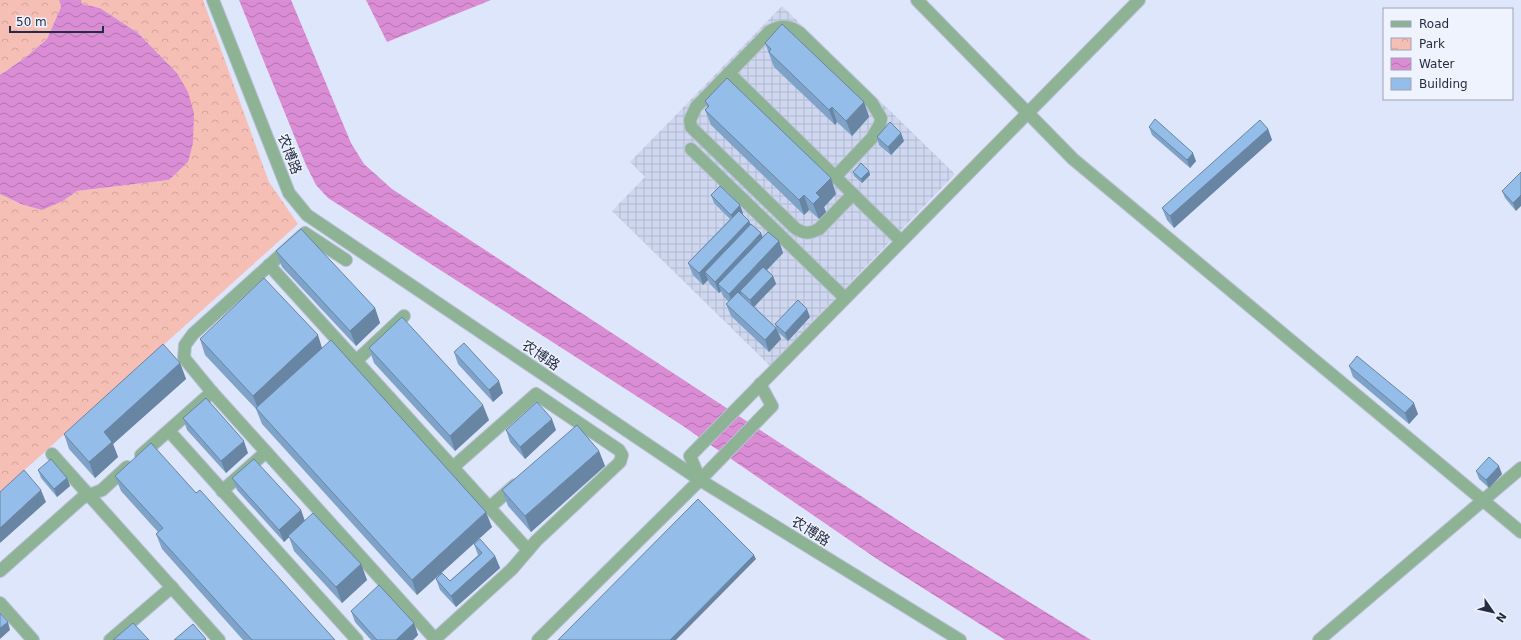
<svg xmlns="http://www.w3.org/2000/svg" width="1521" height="640" font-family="'DejaVu Sans','Noto Sans SC',sans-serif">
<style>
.industrial{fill:url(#industrial-grid)}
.park{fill:url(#park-crowns)}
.water{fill:url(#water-waves)}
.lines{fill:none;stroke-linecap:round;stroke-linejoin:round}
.minor-casing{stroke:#b9c1d6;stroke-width:14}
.minor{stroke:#8eb294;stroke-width:12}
.wall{fill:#7fa3c8}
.shaded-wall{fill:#6885a3}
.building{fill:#94bee9;stroke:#6885a3}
.labels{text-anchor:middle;stroke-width:3;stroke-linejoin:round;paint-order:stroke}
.street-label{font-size:14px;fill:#262d42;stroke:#eff3fe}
</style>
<defs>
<pattern id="industrial-grid" width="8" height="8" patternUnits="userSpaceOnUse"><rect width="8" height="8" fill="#ced7ef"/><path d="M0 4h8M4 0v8" fill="none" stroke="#b1b9ce"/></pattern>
<pattern id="park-crowns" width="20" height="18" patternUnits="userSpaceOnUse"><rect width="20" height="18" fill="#f6bfb6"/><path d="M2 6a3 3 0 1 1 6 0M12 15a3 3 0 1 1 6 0" fill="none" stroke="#d3a49e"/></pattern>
<pattern id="water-waves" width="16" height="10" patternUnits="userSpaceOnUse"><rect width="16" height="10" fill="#da8dd5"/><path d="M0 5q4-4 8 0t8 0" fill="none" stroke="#b174ae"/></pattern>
</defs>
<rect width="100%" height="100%" fill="#dee6fb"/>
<path class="industrial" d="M782,6L955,174L770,366L612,211L645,177L630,162Z"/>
<g class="park">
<path d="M0,0H59L61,7L47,39L26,57L0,75Z"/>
<path d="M81,0H203L269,182L298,224L0,492V194L21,204L63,201L77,191L169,180L188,162L177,73L138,33L100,8L82,4Z"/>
</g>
<g class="water">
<path d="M59,0H81L82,4L100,8L138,33L177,73L188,92L194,113L193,143L188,162L169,180L77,191L63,201L42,210L21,204L0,194V75L26,57L47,39L61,7Z"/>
<path d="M239,0H291L351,143L364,164L392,189L913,530L1091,640H1005L880,561L680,424L328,198L316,185L306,165Z"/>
<path d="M366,0H491L387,42Z"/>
</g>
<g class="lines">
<defs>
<g id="minor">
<path d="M213,0L289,193L307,215L700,480L960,640"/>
<path d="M917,0L1073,159L1521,532"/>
<path d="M729,73L901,241"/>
<path d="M691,149L845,298"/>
<path d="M835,177L872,138L880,124L881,118L872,103L800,33C789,25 781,25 770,31L696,107L690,120L691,127L795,228C804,234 809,234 819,229L853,194"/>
<path d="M346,260L305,233L193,334L185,345L184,358L212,392L435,639"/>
<path d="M269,265L528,550"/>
<path d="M356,361L404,316"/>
<path d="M169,431L357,640"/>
<path d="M52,454L219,640"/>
<path d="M141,455L212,392"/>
<path d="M700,480L690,456L1139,0"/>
<path d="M222,491L266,452"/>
<path d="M489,508L515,485"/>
<path d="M0,571L82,498L102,490L127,467"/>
<path d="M0,603L33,640"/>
<path d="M110,640L172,587"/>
<path d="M434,640L512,569L536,541L620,462L622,455L619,450L536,394L452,468"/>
<path d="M538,640L700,480L772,406L760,384"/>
<path d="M1319,640L1521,468"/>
</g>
</defs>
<use href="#minor" class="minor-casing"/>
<use href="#minor" class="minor"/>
</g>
<g class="wall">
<path d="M765,43L864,102L869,117L852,136L837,122L835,125L774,67Z"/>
<path d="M705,101L836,194L824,207L826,212L819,219L809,210L804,215L711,125L705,110L707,108Z"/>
<path d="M1149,127L1196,161L1190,168L1152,135Z"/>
<path d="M1268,129L1272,140L1174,228L1167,220L1162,208Z"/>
<path d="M877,137L904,141L891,155L879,145Z"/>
<path d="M869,171L870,175L862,183L854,176L853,172Z"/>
<path d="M1521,172L1516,211L1505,198L1502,191Z"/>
<path d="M711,195L743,213L742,214L749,221L751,224L761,233L763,238L779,241L783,253L767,270L773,276L776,284L754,306L776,328L775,324L810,317L788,341L778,332L781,339L769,352L731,316L726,304L729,302L723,296L721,291L719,293L710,284L708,280L703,285L693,275L688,263L730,219L714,203Z"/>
<path d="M276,251L375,308L380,323L356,346L282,267Z"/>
<path d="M200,339L322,348L492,527L417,595L262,424L256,409L205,355Z"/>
<path d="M369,348L489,420L455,451L374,363Z"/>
<path d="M454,352L503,393L493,402L458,364Z"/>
<path d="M180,363L186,379L113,444L118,457L95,478L69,449L64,434Z"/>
<path d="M1349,366L1418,414L1409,424L1353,377Z"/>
<path d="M183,418L248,453L226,473L187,430Z"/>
<path d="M506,430H556L525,459L510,442Z"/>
<path d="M599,451L605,466L531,532L508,506L502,490Z"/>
<path d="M38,470L67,478L70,486L57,497L41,478Z"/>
<path d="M1476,471L1502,474L1489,488L1479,479Z"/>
<path d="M115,476L196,493L335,640H243L162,549L156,534L158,532L121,491Z"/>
<path d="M232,478L301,510L305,521L361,564L367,580L342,603L294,551L289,537L284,542L237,490Z"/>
<path d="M474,544L495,556L500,568L456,607L440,590L436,579L450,581L478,555Z"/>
<path d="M351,611L414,623L418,635L413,640H371L355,622Z"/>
</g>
<g class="shaded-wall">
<path d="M864,102L869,117L852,136L846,121Z"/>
<path d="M832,107L837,122L835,125L829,110Z"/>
<path d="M1268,129L1272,140L1174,228L1170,216Z"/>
<path d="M901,133L904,141L891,155L888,147Z"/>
<path d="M1193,153L1196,161L1190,168L1187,160Z"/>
<path d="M869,171L870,175L862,183L861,179Z"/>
<path d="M831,178L836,194L824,207L826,212L819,219L813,204L816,193Z"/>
<path d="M804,195L809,210L804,215L799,200Z"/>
<path d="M1521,195V206L1516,211L1513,203Z"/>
<path d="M740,205L743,213L734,223L731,215Z"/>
<path d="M749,221L753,232L705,272L708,280L703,285L699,273Z"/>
<path d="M761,233L765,244L718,284L721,291L719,293L715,282Z"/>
<path d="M779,241L783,253L744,294L740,291L742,296L733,306L729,294Z"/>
<path d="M773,276L776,284L753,308L750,300Z"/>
<path d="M375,308L380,323L356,346L350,331Z"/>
<path d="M807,309L810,317L788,341L785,333Z"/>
<path d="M776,328L781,339L769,352L765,340Z"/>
<path d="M318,335L323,351L259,411L253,396Z"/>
<path d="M180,363L186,379L113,444L118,457L95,478L89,462L104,432Z"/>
<path d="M499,381L503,393L493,402L489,390Z"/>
<path d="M1414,403L1418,414L1409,424L1405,413Z"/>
<path d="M483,405L489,420L455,451L450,436Z"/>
<path d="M552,419L556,430L525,459L520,447Z"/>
<path d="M244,441L248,453L226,473L221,461Z"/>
<path d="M599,451L605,466L531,532L525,516Z"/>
<path d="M1499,466L1502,474L1489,488L1486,480Z"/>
<path d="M67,478L70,486L57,497L54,489Z"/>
<path d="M41,490L46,502L0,543V528Z"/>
<path d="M301,510L305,522L284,542L279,530Z"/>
<path d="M486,512L492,527L417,595L412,580Z"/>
<path d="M754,555L756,559L676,640H670Z"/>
<path d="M495,556L500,568L456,607L451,596Z"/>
<path d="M361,564L367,580L342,603L336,587Z"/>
<path d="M8,622L10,630L0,639V628Z"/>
<path d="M414,623L418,635L413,640H396Z"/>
</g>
<g class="building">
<path d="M782,24L864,102L846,121L832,107L829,110L769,52L771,49L765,43Z"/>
<path d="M727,78L831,178L816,193L820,197L813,204L804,195L799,200L705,110L709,106L705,101Z"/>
<path d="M1155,119L1193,153L1187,160L1149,127Z"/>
<path d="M1260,120L1268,129L1170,216L1162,208Z"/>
<path d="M890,122L901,133L888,147L877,137Z"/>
<path d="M861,163L869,171L861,179L853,172Z"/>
<path d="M1521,172V195L1513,203L1502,191Z"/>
<path d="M720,186L740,205L731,215L711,195Z"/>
<path d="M739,211L749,221L699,273L688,263Z"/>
<path d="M751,224L761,233L715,282L705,272Z"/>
<path d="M301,229L375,308L350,331L276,251Z"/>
<path d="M768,232L779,241L729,294L718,284Z"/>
<path d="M763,267L773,276L750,300L740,291Z"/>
<path d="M264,278L318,335L253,396L200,339Z"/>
<path d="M738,292L776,328L765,340L726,304Z"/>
<path d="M798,300L807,309L785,333L775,324Z"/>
<path d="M402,317L483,405L450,436L369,348Z"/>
<path d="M331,340L486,512L412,580L256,408Z"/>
<path d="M464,343L499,381L489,390L454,352Z"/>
<path d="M163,344L180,363L104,432L112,442L89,462L64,434Z"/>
<path d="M1357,356L1414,403L1405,413L1349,366Z"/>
<path d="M206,398L244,441L221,461L183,418Z"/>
<path d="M537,402L552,419L520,447L506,430Z"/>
<path d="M577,425L599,451L525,516L502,490Z"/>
<path d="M151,443L196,493L200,490L335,640H252L156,534L163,528L115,476Z"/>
<path d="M1489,457L1499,466L1486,480L1476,471Z"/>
<path d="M51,459L67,478L54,489L38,470Z"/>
<path d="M254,459L301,510L279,530L232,478Z"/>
<path d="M24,470L41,490L0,528V492Z"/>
<path d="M698,499L754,555L670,640H558Z"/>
<path d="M313,513L361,564L336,587L288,536Z"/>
<path d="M480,539L495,556L451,596L436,579L442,573L450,581L482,553L474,544Z"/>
<path d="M379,585L414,623L396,640H377L351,611Z"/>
<path d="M0,613L8,622L0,628Z"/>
<path d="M133,623L149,640H113Z"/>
<path d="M193,624L206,639L205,640H174Z"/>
</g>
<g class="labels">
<g class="street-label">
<text transform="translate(290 154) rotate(69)" y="5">农博路</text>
<text transform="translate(541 355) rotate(34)" y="5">农博路</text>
<text transform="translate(811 531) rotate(32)" y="5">农博路</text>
</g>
</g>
<rect x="1383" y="8" width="130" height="92" fill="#eff3fe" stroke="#9fa4b3"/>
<rect x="1391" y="21" width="20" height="6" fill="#8eb294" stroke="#9fa4b3"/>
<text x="1419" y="28" font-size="12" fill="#262d42">Road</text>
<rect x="1391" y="38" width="20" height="12" fill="url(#park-crowns)" stroke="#9fa4b3"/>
<text x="1419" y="48" font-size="12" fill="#262d42">Park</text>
<rect x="1391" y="58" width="20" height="12" fill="url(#water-waves)" stroke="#9fa4b3"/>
<text x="1419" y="68" font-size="12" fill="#262d42">Water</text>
<rect x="1391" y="78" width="20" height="12" fill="#94bee9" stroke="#9fa4b3"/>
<text x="1419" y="88" font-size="12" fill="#262d42">Building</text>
<g transform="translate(1493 612) rotate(124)" stroke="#eff3fe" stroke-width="3" paint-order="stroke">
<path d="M0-3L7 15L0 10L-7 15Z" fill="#262d42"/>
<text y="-6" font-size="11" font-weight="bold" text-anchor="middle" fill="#262d42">N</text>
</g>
<path d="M10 26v6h93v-6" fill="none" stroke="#262d42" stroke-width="2"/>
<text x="16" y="26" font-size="12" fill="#262d42" stroke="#eff3fe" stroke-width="3" paint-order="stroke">50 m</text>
</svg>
